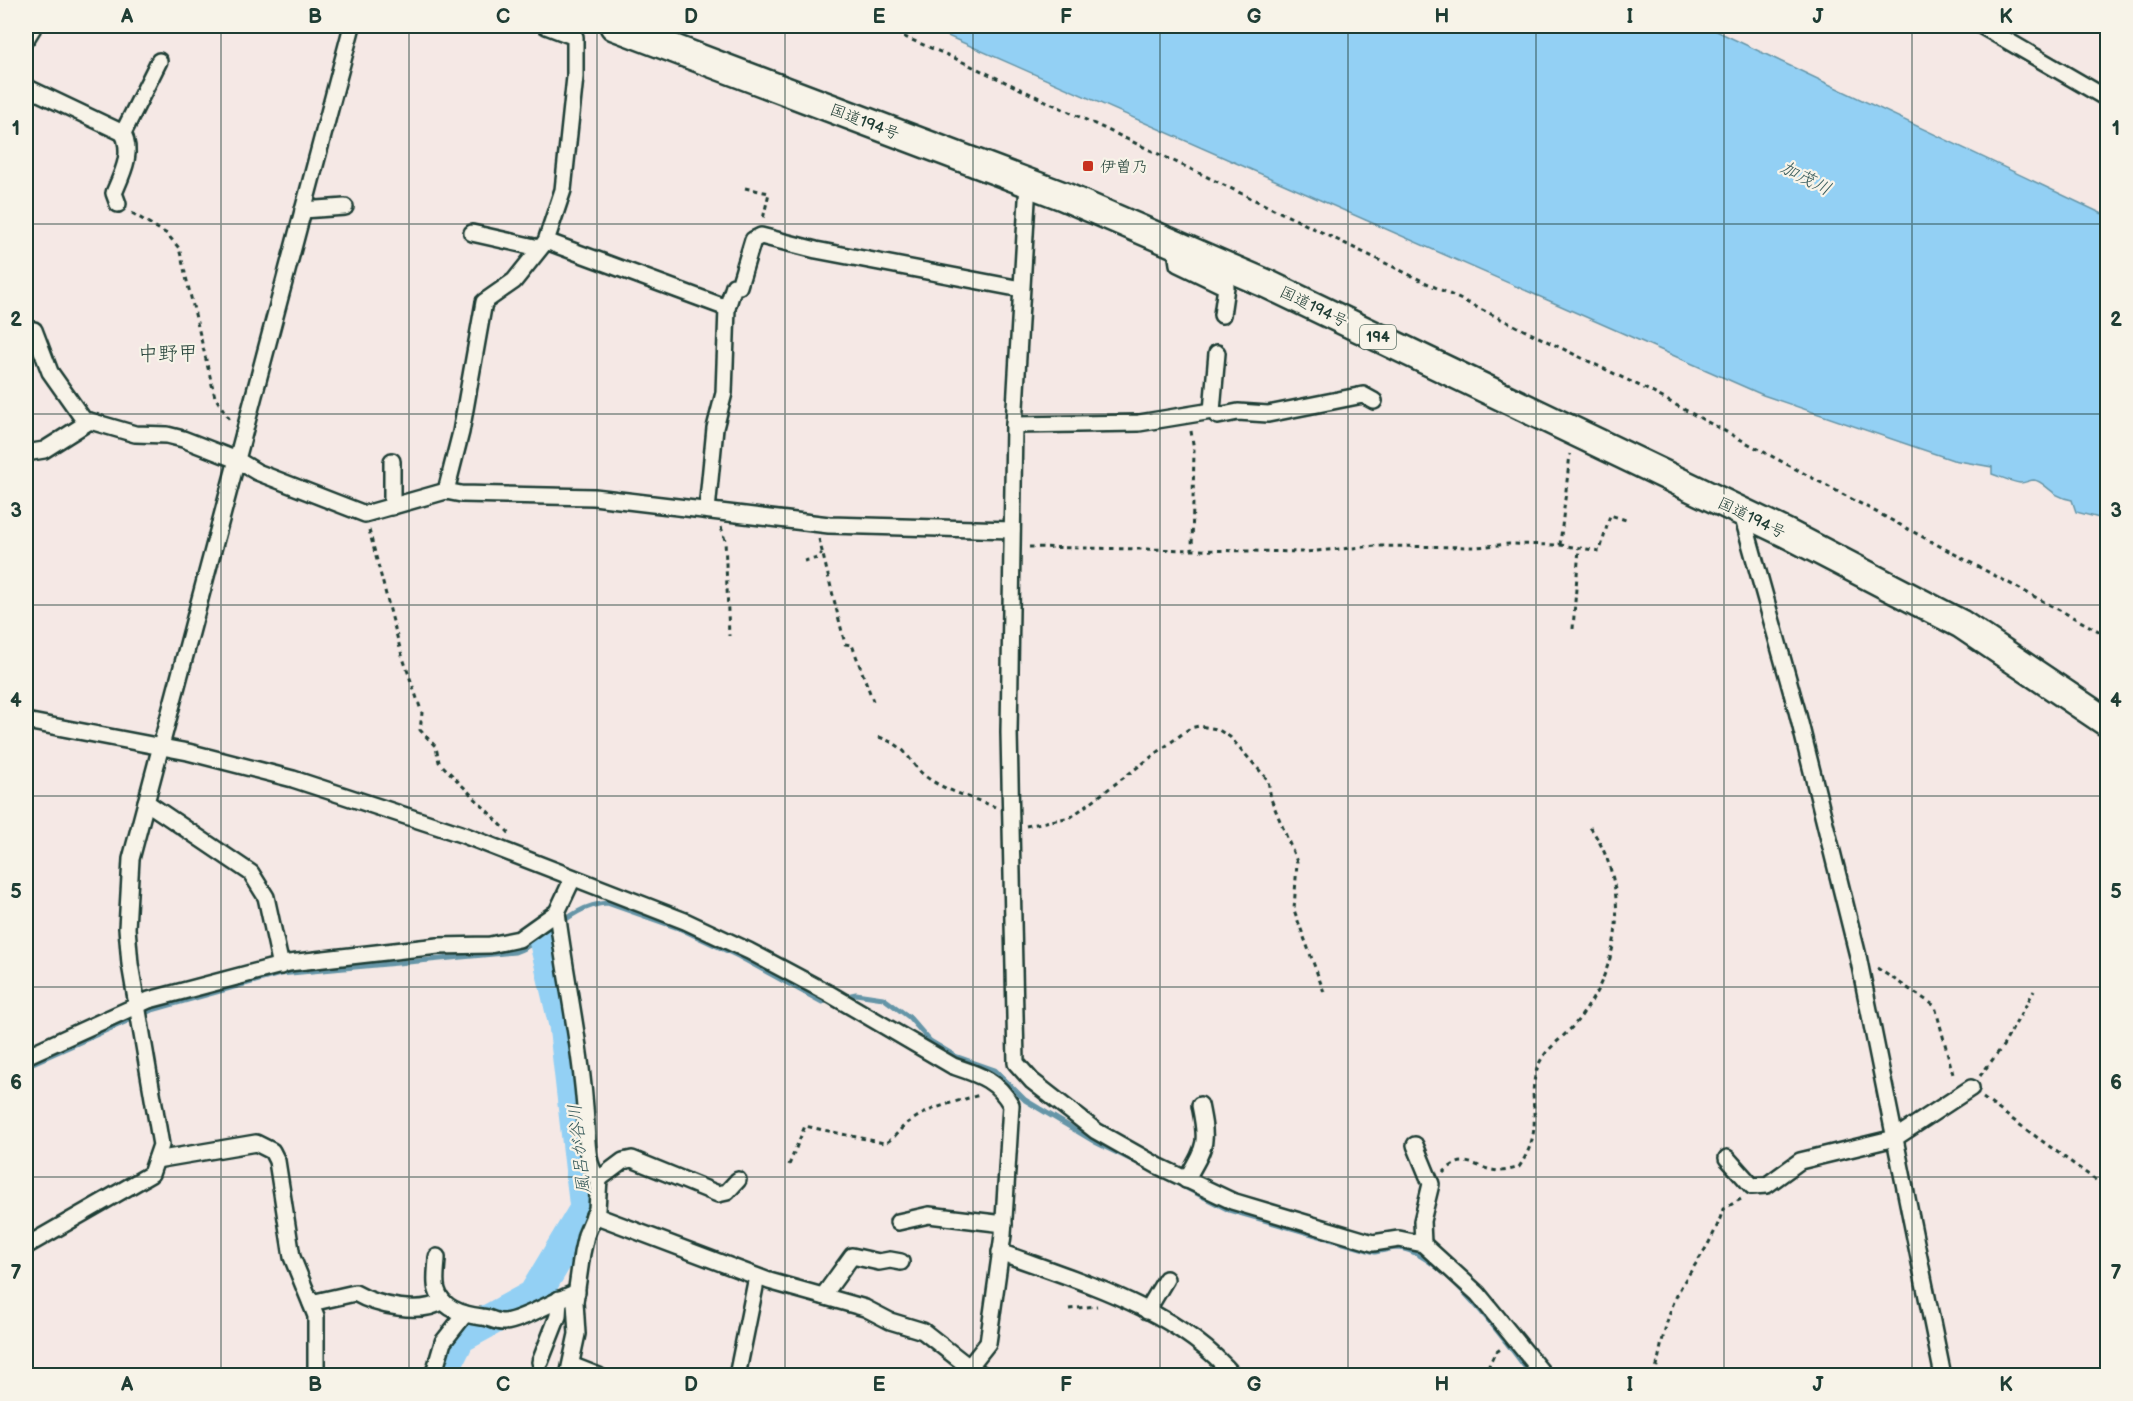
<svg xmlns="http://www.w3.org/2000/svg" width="2133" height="1401" font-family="'Balsamiq Sans','Klee One',sans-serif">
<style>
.water{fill:#93d0f4;stroke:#6595a7;stroke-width:1.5}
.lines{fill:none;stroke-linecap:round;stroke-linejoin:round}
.stream{stroke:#6595a7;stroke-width:5}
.river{stroke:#93d0f4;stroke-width:33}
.street-casing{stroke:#1f3d34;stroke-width:20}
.highway-casing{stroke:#1f3d34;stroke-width:32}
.path{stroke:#1f3d34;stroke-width:3;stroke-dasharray:4.5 4.5;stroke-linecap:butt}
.street{stroke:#f7f3e8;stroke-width:15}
.highway{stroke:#f7f3e8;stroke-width:27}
.grid{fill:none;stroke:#1f3d34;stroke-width:1.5;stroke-opacity:0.55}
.poi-dot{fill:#c8321e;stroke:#f7f3e8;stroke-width:2}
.labels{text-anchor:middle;stroke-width:4.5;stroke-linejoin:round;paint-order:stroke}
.shield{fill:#f7f3e8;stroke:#60746a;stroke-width:1.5}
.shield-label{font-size:15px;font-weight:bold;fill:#1f3d34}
.street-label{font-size:16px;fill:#1f3d34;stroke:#f7f3e8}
.poi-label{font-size:16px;fill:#1f3d34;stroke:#f7f3e8;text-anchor:start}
.water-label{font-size:18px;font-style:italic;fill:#365a5a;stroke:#f7f3e8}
.quarter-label{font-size:20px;fill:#1f3d34;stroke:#f7f3e8}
.neatline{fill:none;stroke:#1f3d34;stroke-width:2}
.grid-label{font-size:20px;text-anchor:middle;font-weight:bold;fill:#1f3d34}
</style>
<rect width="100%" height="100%" fill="#f5e8e5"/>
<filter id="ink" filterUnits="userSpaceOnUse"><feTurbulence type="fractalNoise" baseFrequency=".0167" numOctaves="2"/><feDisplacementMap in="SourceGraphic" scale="12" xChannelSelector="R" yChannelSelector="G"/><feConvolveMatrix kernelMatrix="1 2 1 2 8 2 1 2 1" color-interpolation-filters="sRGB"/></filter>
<g filter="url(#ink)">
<path class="water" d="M925,26H1706L2107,216V520L2076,512L2072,500C2051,497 2045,481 2034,480C2030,480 2025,483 2020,483C2011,482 2001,477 1992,474V467L1953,460L1763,395Z"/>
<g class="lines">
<g class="stream">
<path d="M842,997L856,994L883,998L909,1017L930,1041L955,1056L995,1070L1025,1100L1097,1143L1148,1168"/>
<path d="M26,1066L152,1010L280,974L515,952C548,940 570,905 607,903L681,929L738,956L822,1002L833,999"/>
<path d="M1167,1178L1229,1210L1375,1252C1382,1251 1391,1248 1398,1248C1441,1251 1506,1342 1532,1376"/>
</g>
<path class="river" d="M444,1376L446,1363L459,1337L534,1296L586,1209L565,1025L544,935"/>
<defs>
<g id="street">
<path d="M1982,26L2108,99"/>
<path d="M26,39L34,26"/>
<path d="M26,87L123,133L159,61"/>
<path d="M1028,183L1014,425L1009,732L1016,1063L1032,1081L1096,1131L1158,1166L1232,1201L1373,1243L1399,1239L1423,1244L1478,1294L1545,1376"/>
<path d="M118,204L114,193C123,172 133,153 123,133"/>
<path d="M303,210L345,207"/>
<path d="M472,233L539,248"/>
<path d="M546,241L727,308"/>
<path d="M1175,244L1178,264L1226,287L1222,315"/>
<path d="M34,330L50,372L86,423"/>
<path d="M1217,353L1212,411L1218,416L1238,412L1268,414L1363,395L1374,401"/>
<path d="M1014,425L1139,423L1212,411"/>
<path d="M26,453L44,450L90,421L135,434L167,435L183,439L237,460L257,472L365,514L446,491L461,494L594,497L829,525L1012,530"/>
<path d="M446,491L461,432L484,302L514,281L546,241L563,190L575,77V37L546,26"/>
<path d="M392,507V461"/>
<path d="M707,510L715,428L724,393L727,308L734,286H739L753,240L761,236L816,250L1021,289"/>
<path d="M1741,511L1797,711L1858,956L1943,1376"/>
<path d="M26,721L188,752L293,779L461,834L685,921L749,951L828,993L953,1066C980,1075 997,1080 1011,1105L1003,1235L988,1343L962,1376"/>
<path d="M146,802L251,873L266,897L281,966"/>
<path d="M557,912C566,983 582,1050 586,1122C587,1138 586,1167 599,1179L597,1209L586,1235L582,1253L575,1302L577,1334L568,1376"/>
<path d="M26,1056L149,1000L289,963L438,946L490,945L519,939L557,912L573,878"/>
<path d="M1415,1145L1431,1184L1422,1221L1423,1244"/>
<path d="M1727,1158L1752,1186L1767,1185L1800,1161L1895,1138L1971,1088"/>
<path d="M156,1160L256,1143L272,1151L277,1161L292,1257L316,1316V1376"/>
<path d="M599,1179L623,1161L632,1159L718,1194L727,1192L738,1180"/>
<path d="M1186,1180C1206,1145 1208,1144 1200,1105"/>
<path d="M594,1215L769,1281L865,1308L890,1321L923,1331L969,1367L985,1376"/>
<path d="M898,1222L929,1215L1004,1224"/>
<path d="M26,1246L151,1174L161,1145L130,964L127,928L131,859L352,26"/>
<path d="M1000,1252C1081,1282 1176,1308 1234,1376"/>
<path d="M437,1257C437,1267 434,1281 437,1290C442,1309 465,1315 482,1317C489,1317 497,1323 504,1322C521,1321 558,1299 577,1292"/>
<path d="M823,1296L852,1256L879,1262L890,1260L901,1262"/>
<path d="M311,1303L355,1293C376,1305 420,1316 443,1301"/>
<path d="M1147,1311L1166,1279"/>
<path d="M540,1362L558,1316L559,1299"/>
<path d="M571,1365L599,1376"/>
<path d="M433,1376L443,1342L465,1314"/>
<path d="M737,1376L757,1277"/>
</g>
<path id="highway" d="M614,26L1063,196L1267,284L1786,533L1961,624L2108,723"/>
</defs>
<use href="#street" class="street-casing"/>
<use href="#highway" class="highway-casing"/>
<g class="path">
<path d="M879,26L950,56L1199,173L1646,389L2108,636"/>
<path d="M745,188L769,193L763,219"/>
<path d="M132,213L167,234L179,248L215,397L230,420"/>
<path d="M1191,431L1194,450L1192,550"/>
<path d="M721,527L725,540L729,636"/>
<path d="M369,530L401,652L422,713L420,730L436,747L439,762L510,834"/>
<path d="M819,539L845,644L852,645L873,701"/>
<path d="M1560,545L1570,454"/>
<path d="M1029,547L1305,552L1376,546L1477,547L1509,544L1560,545L1600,551L1610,515L1626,520"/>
<path d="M804,561L818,558L822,553"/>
<path d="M1573,629L1579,548"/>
<path d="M879,737C912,749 904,758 925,776C946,792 972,797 995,807"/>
<path d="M1026,826L1071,817L1190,728L1199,726L1217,729L1230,737L1268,780L1271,799L1297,862L1294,910L1324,992"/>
<path d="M1877,968L1935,1006L1954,1078"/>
<path d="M1980,1076L2003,1046L2034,991"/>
<path d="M1983,1098L2108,1189"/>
<path d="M789,1165L805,1126L884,1143C896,1139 899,1128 909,1122C931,1107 954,1102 980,1095"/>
<path d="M1443,1173C1465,1150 1475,1170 1500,1171C1506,1171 1513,1169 1519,1167C1548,1124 1524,1105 1538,1066C1544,1050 1563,1038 1574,1025C1621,970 1633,888 1590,827"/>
<path d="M1069,1309L1097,1306"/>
<path d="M1484,1376L1495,1353L1502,1348"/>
<path d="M1655,1376C1662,1341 1668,1304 1689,1274C1703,1253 1716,1234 1723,1209L1743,1198"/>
</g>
<use href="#street" class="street"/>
<use href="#highway" class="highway"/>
</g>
</g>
<path class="grid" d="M221,26V1376M409,26V1376M597,26V1376M785,26V1376M973,26V1376M1160,26V1376M1348,26V1376M1536,26V1376M1724,26V1376M1912,26V1376M26,224H2108M26,414H2108M26,605H2108M26,796H2108M26,987H2108M26,1177H2108"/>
<rect class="poi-dot" x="1082" y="160" width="12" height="12" rx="3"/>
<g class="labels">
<rect class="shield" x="1360" y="325" width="36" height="24" rx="4.5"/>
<g class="shield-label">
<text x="1378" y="342">194</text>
</g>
<g class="street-label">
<text transform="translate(865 121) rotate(21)" y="6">国道194号</text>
<text transform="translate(1314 306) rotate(26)" y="6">国道194号</text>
<text transform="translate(1752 517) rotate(26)" y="6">国道194号</text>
</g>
<g class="poi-label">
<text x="1100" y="172">伊曽乃</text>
</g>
<g class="water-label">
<text transform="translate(1806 178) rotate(27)" y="6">加茂川</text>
<text transform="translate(579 1149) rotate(-96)" y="6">風呂が谷川</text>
</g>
<g class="quarter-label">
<text x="168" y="360">中野甲</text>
</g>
</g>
<rect width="2133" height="1401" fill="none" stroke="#f7f3e8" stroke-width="66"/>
<rect x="33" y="33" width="2067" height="1335" class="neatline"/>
<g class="grid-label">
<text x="127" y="23">A</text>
<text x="315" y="23">B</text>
<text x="503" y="23">C</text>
<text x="691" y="23">D</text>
<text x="879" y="23">E</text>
<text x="1066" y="23">F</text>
<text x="1254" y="23">G</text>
<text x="1442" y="23">H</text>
<text x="1630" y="23">I</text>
<text x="1818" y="23">J</text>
<text x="2006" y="23">K</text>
<text x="16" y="135">1</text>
<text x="2116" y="135">1</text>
<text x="16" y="326">2</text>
<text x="2116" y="326">2</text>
<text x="16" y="517">3</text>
<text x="2116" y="517">3</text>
<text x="16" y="707">4</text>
<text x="2116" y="707">4</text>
<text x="16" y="898">5</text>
<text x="2116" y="898">5</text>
<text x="16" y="1089">6</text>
<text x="2116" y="1089">6</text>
<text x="16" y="1279">7</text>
<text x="2116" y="1279">7</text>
<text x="127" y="1391">A</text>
<text x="315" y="1391">B</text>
<text x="503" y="1391">C</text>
<text x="691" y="1391">D</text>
<text x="879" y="1391">E</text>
<text x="1066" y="1391">F</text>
<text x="1254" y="1391">G</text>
<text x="1442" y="1391">H</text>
<text x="1630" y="1391">I</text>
<text x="1818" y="1391">J</text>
<text x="2006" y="1391">K</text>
</g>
</svg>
